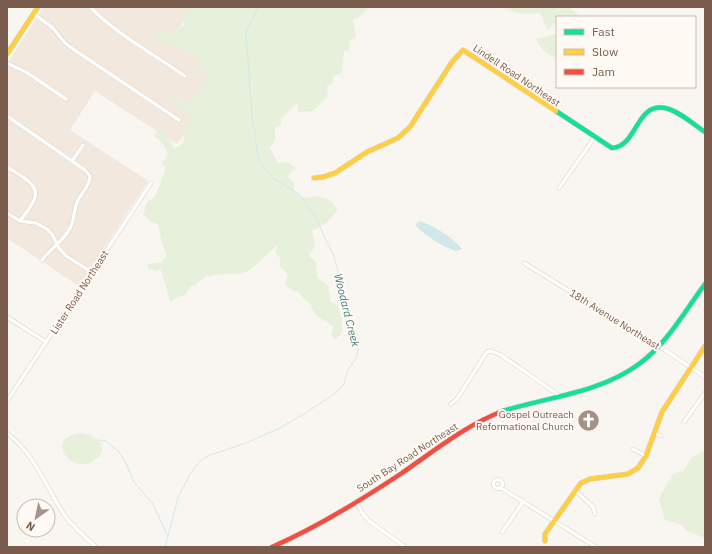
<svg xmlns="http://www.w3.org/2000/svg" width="712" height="554" font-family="'IBM Plex Sans',sans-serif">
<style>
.residential{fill:#f2e8de}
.green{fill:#e7f0db}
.water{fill:#d0e8ea}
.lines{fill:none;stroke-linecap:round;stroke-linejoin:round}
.stream{stroke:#d0e8ea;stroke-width:1}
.street-casing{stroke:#d7d1cb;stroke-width:4.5}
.fast-casing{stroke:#d9d2cb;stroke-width:5.5}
.slow-casing{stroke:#d9d2cb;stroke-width:5.5}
.jam-casing{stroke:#d9d2cb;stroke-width:5.5}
.street{stroke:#fefefd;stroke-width:3.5}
.fast{stroke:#16e098;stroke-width:4.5}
.slow{stroke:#ffcf43;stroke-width:4.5}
.jam{stroke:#f24e42;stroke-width:4.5}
.labels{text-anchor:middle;stroke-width:4;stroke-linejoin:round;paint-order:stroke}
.street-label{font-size:10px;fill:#7a5c4d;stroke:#fffaf3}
.poi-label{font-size:10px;fill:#7a5c4d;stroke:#fffaf3;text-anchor:end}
.water-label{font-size:11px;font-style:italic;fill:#437c86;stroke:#fffaf3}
</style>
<rect width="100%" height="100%" fill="#f9f5f0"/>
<path class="residential" d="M44,7H193L171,41L218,71L202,105L177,144L95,91L70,130L148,181L79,286L7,238V64Z"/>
<g class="green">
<path d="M192,7H368L366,11L353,21L356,38L349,41L350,50L344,51L342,73L333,76V83L327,86L328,96L313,111L299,112L297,103L281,118V125L275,128V140L270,148L278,163L287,162L296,168L291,172L288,177L294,183V192L302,197L310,198L317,196L330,200L338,210L325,224L312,231L315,246L309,256L316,262L317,278L328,285L331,302L338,305L342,321V332L336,340L331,335L334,327C323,318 314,318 310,303L303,299L299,292L294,291L285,285L288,274L280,267V258L275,253L278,245C269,251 252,272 243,273C228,276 206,270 196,285L190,286L186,294L170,301L164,281L161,268L157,271L148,269V264L162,262L167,254C160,245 162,235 158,224L153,223L143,215L147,202L155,197L166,168L162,164L168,154L161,141L154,136L158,130L167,133L174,149L184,142L183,130L191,122L187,113L181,110L172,102L173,96L179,97L188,104L204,87L207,73L200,68V63C187,50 168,44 152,36L164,30L167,34L174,36L172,32L185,25L182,16Z"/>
<path d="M502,7H568L582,17H557V24H554L548,30L540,13C522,14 518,15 502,7Z"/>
<path d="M557,34V58H556L543,51L536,39Z"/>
<path d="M80,433C92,434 111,444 97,458C75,480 41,438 80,433Z"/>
<path d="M705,451V538L687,531L680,524L665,520L659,499L673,474L684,471L691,458Z"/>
</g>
<path class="water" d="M420,221C433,225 453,238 462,249L457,251C444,248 426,236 416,226L417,223Z"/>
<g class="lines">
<g class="stream">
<path d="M98,440L106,441L118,451L125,461L134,482L153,504L168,537"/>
<path d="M165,547L178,498L190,474L200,461L210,455L246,443L280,428L307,412L337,392L344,384L347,372L357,356L359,343L334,257L316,218L299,194L274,179L264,168L258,158L252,115L246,35L247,30L258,7"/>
</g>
<defs>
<g id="street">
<path d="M90,7C115,33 155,55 185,76"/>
<path d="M34,14L53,28L64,42L70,47L179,120"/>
<path d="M7,63L13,66L26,72L66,99"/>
<path d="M7,116L85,170L90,176C90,186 82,192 78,200C73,210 75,221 69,230C62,242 50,249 42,260"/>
<path d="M72,161L83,145"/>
<path d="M7,167C17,174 42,184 34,200C31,207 25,214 20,221"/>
<path d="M559,188L595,137"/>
<path d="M7,213L20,221L36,223L47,229L52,234L59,248L65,255L91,272"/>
<path d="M524,263L662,348L705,377"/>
<path d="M7,317L46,342"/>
<path d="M7,401L151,183"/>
<path d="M451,404L457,399L487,352L491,351L501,355L560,396"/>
<path d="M684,422L705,393"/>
<path d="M7,433C37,457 45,486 65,516C74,528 85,537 96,547"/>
<path d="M654,433L661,436"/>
<path d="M633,449L646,456"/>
<circle cx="498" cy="484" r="4.5"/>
<path d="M501,488L596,547"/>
<path d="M575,490L593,507L595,514"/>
<path d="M356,502L363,514L369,521L405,547"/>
<path d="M502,532L523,502"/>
</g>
<g id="fast">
<path d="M556,111L612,148C638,146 635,103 665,108C679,111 693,124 705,132"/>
<path d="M503,411C548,397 600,393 639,364C667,344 685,311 705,284"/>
</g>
<g id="slow">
<path d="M7,54L38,7"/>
<path d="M314,178L323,177L335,173L367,152L398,138L410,127L452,62L463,50L556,111"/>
<path d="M545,541V534L581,483L590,479L628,474L638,468L646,456L662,412L705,346"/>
</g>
<path id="jam" d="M272,547C318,527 360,501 402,473C434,451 466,425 503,411"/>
</defs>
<use href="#street" class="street-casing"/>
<use href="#fast" class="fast-casing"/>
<use href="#slow" class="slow-casing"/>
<use href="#jam" class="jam-casing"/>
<use href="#street" class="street"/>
<use href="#fast" class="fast"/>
<use href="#slow" class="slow"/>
<use href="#jam" class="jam"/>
</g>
<defs>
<symbol id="church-disc" viewBox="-11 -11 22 22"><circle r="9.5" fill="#a69286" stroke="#fffaf3"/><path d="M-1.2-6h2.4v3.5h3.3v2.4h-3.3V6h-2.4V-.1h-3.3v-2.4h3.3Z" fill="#fff"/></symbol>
</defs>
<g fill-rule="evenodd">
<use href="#church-disc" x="576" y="408" width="25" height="25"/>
</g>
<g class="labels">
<g class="street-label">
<text transform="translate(517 75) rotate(34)" y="4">Lindell Road Northeast</text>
<text transform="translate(79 292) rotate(-57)" y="4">Lister Road Northeast</text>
<text transform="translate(615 319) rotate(32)" y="4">18th Avenue Northeast</text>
<text transform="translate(407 457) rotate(-33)" y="4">South Bay Road Northeast</text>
</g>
<g class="poi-label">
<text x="574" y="418">Gospel Outreach<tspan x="574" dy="12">Reformational Church</tspan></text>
</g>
<g class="water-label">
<text transform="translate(347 310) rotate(76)" y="4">Woodard Creek</text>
</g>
</g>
<rect width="712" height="554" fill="none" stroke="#7a5c4d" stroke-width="16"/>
<rect x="556" y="16" width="140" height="72" fill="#fffaf3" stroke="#cabbb1"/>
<rect x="564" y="29" width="20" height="6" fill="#16e098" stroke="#cabbb1"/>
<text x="592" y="36" font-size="12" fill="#7a5c4d">Fast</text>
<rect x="564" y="49" width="20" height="6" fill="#ffcf43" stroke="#cabbb1"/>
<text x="592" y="56" font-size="12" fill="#7a5c4d">Slow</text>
<rect x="564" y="69" width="20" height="6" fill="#f24e42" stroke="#cabbb1"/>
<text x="592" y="76" font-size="12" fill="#7a5c4d">Jam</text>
<g transform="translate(36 518) rotate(213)"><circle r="19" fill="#fffaf3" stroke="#cabbb1"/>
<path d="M0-3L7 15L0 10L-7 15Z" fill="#a69286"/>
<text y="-6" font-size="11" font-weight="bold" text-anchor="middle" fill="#7a5c4d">N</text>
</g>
</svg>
